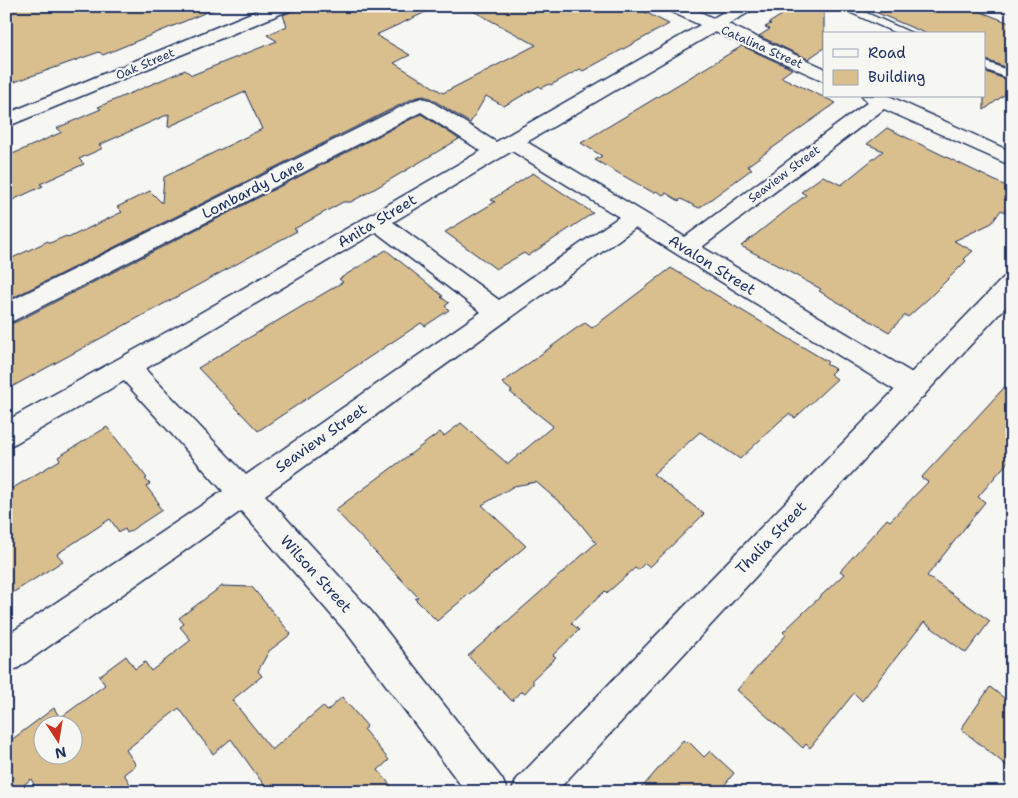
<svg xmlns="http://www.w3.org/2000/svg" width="1018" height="798" font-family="'Shantell Sans',sans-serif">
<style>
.building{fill:#d9be8e;stroke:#1b2f5e;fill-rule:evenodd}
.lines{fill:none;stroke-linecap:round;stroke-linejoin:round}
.service-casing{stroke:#1b2f5e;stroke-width:3}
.minor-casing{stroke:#1b2f5e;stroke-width:3}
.tertiary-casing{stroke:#1b2f5e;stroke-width:3}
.service{fill:#f6f6f2;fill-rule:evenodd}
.minor{fill:#f6f6f2;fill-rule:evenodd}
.tertiary{fill:#f6f6f2;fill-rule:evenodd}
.labels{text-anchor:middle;stroke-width:4.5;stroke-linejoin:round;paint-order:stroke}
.far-street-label{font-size:12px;fill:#1b2f5e;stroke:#f6f6f2}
.street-label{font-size:15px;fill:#1b2f5e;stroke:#f6f6f2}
</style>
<rect width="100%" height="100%" fill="#f6f6f2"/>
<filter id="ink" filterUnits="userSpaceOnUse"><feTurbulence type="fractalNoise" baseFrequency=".02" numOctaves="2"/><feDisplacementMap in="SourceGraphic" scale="10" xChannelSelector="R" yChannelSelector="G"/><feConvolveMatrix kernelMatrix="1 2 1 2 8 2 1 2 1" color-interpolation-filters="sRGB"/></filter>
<g filter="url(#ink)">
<g class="building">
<path d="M6,6H219V7L103,55L99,52L6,85Z"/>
<path d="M294,6H439L376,35L410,55L394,63L443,93L536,45L464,6H633L669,24L583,71L580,69L551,85L549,84L542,88L539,86L504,106L486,96L470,123L430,98L423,96L414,98L6,301V261L48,241L50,243L66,236L68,238L122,212L117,207L150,191L162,203L164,177L262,129L245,92L168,127L169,114L99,145L103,148L79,159L84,164L40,184L43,186L6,203V157L62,132L57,128L101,109L98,107L185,70L192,75L277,41L267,35L287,26L283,15L291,12Z"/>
<path d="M796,6H824V48L808,59L759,36L770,29L765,27L771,24L769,23Z"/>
<path d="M861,6H966L1012,24V70L984,59V34H927Z"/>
<path d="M742,46L792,69L781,77L836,103L747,166L752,169L699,208L681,199L679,201L666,193L663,195L656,191L654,193L595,160L602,156L581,143Z"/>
<path d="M984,71L1012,82V89L984,110Z"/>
<path d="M421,114L459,139L376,188L351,202H343L294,229L297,231L6,390V325L16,322Z"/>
<path d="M887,128L1012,189V215L1001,210L992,223L954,241L973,251L964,259L966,261L929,298L908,317L905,315L889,332L819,291L821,289L741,246L806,195L801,192L823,176L841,185L883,151L867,144Z"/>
<path d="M533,173L593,213L528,256L524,253L496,269L445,232L495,202L491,200Z"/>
<path d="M386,250L443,296L441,297L449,303L445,306L449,310L425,326L421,323L258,431L198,368L343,282L339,279Z"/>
<path d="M671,268L828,362L826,364L835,369L830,374L837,379L795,418L789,414L780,421L740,459L700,432L653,474L704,514L650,567L645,563L638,570L635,568L607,593L605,591L571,623L579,630L553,655L556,657L533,679V684L525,693L520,692L512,701L468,656L596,543L571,512L536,482L514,486L482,505L526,546L437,621L415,599L418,597L335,510L440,432L444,436L461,423L508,464L553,426L510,392L512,391L502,383L578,327L585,323L592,328Z"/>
<path d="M1012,379V457L978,497L985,502L927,576L990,621L966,653L924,622L862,701L854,693L810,748L806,744L803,748L737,690L786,635L783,632L844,574L840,571L887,519L890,521L928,482L921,478Z"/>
<path d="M107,427L147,478L145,479L150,484L146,486L159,503L157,504L162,510L127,533L125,529L119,532L110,519L57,554L63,561L6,597V492L60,460L58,457Z"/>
<path d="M222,586L252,587L291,634L269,651L258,671L262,676L232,700L272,750L323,706L327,711L342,697L367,726L364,730L389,760L378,770L396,792H269L231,739L213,754L179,708L126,750L136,765L124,774L135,792H38L31,779L15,792H6V744L54,708L60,718L105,685L99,676L126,656L135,669L145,662L151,671L191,640L180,627L184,624L179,618ZM42,726H72V756H42Z"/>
<path d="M990,687L1012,704V770L961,729Z"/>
<path d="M683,740L686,743L688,741L704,757L710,751L734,773L719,792H638Z"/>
</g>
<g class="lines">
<defs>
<g id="service">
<path d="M836,6H851L914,34H898Z"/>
<path d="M984,61L1012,72V80L984,69Z"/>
</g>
<g id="minor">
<path d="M268,6H292L290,10L6,127V114Z"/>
<path d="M665,6H688L713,18L734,6H755L753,10L728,24L824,68V81L715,32L527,142L685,237L868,102L862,96H889L1012,152V166L884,109L702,247L924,380L928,388L924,396L914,399L904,396L635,228L265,495L371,611L502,779L508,792H466L347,633L241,511L18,668L6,673V636L223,491L124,381L16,443L6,447V421L183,323L481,151L421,112L15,320L6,323V303L415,100L422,98L429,100L496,142L700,25L667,10ZM512,151L619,217L499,300L393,222ZM376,232L481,312L246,475L145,369Z"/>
</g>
<path id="tertiary" d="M1012,275V300L556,792H511L517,779L1003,278Z"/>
</defs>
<use href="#service" class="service-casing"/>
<use href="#minor" class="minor-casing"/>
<use href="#tertiary" class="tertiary-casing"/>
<use href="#service" class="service"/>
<use href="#minor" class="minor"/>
<use href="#tertiary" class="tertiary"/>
</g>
</g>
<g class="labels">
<g class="far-street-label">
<text transform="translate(762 47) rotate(24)" y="4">Catalina Street</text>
<text transform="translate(145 64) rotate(-23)" y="4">Oak Street</text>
<text transform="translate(784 174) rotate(-37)" y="4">Seaview Street</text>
</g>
<g class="street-label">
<text transform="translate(253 189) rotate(-27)" y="5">Lombardy Lane</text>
<text transform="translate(377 221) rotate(-31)" y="5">Anita Street</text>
<text transform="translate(712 265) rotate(32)" y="5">Avalon Street</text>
<text transform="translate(321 438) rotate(-35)" y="5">Seaview Street</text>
<text transform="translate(771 538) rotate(-46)" y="5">Thalia Street</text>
<text transform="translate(316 574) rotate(48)" y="5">Wilson Street</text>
</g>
</g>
<rect width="1018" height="798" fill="none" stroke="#f6f6f2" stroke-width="25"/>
<rect x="12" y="12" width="993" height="773" fill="none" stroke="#1b2f5e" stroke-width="2" filter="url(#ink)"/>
<rect x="823" y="32" width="162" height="65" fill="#f6f6f2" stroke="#9ea6b7"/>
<rect x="833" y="49" width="25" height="8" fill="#f6f6f2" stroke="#9ea6b7"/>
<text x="868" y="58" font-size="15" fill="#1b2f5e">Road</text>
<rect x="833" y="70" width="25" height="15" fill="#d9be8e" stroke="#9ea6b7"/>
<text x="868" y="82" font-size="15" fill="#1b2f5e">Building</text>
<g transform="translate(58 740) rotate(168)"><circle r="24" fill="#f6f6f2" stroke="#9ea6b7"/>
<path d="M0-4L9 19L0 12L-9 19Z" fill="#c8321e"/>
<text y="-8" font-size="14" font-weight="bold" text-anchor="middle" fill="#1b2f5e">N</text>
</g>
</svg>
